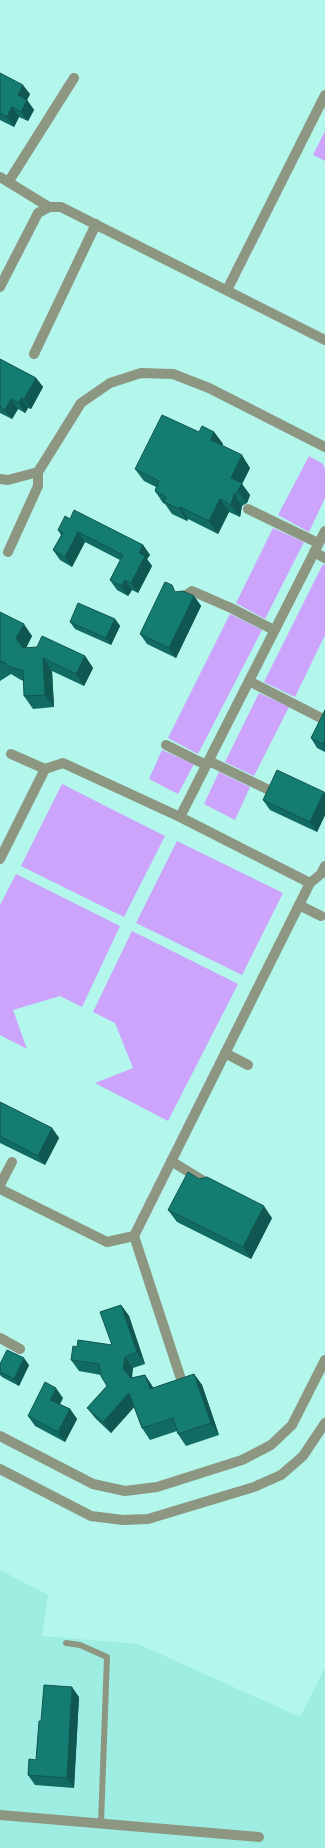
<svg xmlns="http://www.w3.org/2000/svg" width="325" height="1848" font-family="'Exo 2',sans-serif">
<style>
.built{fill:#9eede2}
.green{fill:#cda4fc}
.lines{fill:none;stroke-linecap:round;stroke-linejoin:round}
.service{stroke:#8d9681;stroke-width:6}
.minor{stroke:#8d9681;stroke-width:10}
.wall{fill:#126b62}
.shaded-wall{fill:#0f5750}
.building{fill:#157c72;stroke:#0f5750}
</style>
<rect width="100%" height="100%" fill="#b2f6ec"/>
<path class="built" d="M0,1570L48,1595L42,1636L138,1644L300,1717L325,1668V1848H0Z"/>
<g class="green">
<path d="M325,131V161L313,155Z"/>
<path d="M309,456L323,464L325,469V498L309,532L278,515Z"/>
<path d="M273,528L304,542L265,619L236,603Z"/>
<path d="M323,564L325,565V635L295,697L264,682Z"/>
<path d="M230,614L262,630L198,754L168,738Z"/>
<path d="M259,693L289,707L254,776L225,762Z"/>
<path d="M162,750L194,764L178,794L149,779Z"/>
<path d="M219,772L250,787L235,820L204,804Z"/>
<path d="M62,784L165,836L124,917L21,866Z"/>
<path d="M177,841L283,893L242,975L136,923Z"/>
<path d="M16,874L120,926L82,1007L60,996L13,1010L27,1049L0,1035V905Z"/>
<path d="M132,931L238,984L168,1121L95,1083L133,1068L115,1023L93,1012Z"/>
</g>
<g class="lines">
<path class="service" d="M66,1643L80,1645L107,1657L101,1823"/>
<g class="minor">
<path d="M0,177L49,207"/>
<path d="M9,181L74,78"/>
<path d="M0,287L38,213L49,207H61L325,340"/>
<path d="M227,290L325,95"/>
<path d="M34,354L96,224"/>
<path d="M0,479L8,480L38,472L81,403L110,383L141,373L173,374L209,388L325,447"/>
<path d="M248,509L318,543"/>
<path d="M8,552L38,486V472"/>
<path d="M314,552L325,558"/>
<path d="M185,596L192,591L231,608L274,630"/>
<path d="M249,681L321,718"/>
<path d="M166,745L206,765"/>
<path d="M11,754L45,769"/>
<path d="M209,761L269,790"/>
<path d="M180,817L325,531"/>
<path d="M0,859L45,769L63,763L180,817L310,883L134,1236L107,1242L0,1189"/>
<path d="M310,883L321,874L325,866"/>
<path d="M299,905L321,916"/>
<path d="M225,1053L248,1065"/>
<path d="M171,1161L210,1185"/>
<path d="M0,1185L12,1162"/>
<path d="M134,1236L180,1376"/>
<path d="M0,1338L20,1349"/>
<path d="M0,1436L93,1484L125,1491L157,1487L242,1460L271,1445L292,1425L325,1360"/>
<path d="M0,1469L91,1516L123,1520L148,1519L254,1487L281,1475L303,1456L325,1423"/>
<path d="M0,1815L259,1837"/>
</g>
</g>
<g class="wall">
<path d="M0,73L30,94L27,100L34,110L28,121L19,117L14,127L0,120Z"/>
<path d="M0,359L36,378L43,387L31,409L28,408L25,413L18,409L12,419L0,413Z"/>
<path d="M199,432H214L223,444L222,446L250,468L242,484L250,495L247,503L242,506L240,517L229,512L218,534L188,519L187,521L172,514L165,504L163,503L155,491L156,487L144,481L135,469Z"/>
<path d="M70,519L143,545L150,555L147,559L152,566L138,593L132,590L128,596L117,590L110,580L120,560L85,542L72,567L60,560L53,550L61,535L58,530Z"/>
<path d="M176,592L194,596L201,606L176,658L147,644L140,634Z"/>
<path d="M0,612L32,636L26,648L85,656L93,668L84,686L52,671L54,707L33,709L24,696V681L21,680L11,674L0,681Z"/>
<path d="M115,619L120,626L111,645L75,629L70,622Z"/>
<path d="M325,710V752L317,748L311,738Z"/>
<path d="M324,792L325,794V815L317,832L270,810L263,800Z"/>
<path d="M0,1102L52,1128L59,1138L45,1165L0,1143Z"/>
<path d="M199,1179L272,1218L251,1259L177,1222L168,1210Z"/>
<path d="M121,1305L129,1316L145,1364L133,1368L132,1378L145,1375L153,1388L194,1374L202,1385L219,1435L186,1446L178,1434L177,1431L150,1440L142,1428L134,1407L111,1433L96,1419L87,1408L107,1386L101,1375L79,1371L71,1360L112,1345Z"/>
<path d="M0,1364L29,1365L19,1386L2,1377L0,1375Z"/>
<path d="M63,1398L60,1404L70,1409L77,1419L65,1442L35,1426L28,1416Z"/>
<path d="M79,1697L74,1788L35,1785L28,1775L36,1760L41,1721Z"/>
</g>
<g class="shaded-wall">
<path d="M23,85L30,94L27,100L34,110L28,121L21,112L18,95Z"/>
<path d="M12,107L19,117L14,127L7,117Z"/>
<path d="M36,378L43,387L31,409L24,399Z"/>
<path d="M21,398L28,408L25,413L19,403Z"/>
<path d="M11,399L18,409L12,419L5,410Z"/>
<path d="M214,432L223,444L219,452L211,440Z"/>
<path d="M242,455L250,468L242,484L250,495L247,503L238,491L231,478Z"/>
<path d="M234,494L242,506L240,517L231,505Z"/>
<path d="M220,499L229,512L218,534L209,521Z"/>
<path d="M180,507L188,519L187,521L179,509Z"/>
<path d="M78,532L85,542L72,567L65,557Z"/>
<path d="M143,545L150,555L147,559L152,566L138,593L131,583L139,553Z"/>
<path d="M125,580L132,590L128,596L121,586Z"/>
<path d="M194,596L201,606L176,658L169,648Z"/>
<path d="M115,619L120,626L111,645L106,638Z"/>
<path d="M24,624L32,636L25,650L16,638Z"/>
<path d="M85,656L93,668L84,686L76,674Z"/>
<path d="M43,658L52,671L54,707L45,695Z"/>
<path d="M325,740V748L323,744Z"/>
<path d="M324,792L325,794V815L317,832L310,822Z"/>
<path d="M52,1128L59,1138L45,1165L38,1156Z"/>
<path d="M264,1206L272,1218L251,1259L243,1247Z"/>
<path d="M121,1305L129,1316L145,1364L137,1352Z"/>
<path d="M125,1357L133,1368L131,1380L123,1369Z"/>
<path d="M24,1358L29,1365L19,1386L14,1379Z"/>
<path d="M194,1374L202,1385L219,1435L211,1423Z"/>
<path d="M145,1375L153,1387L158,1401L150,1389Z"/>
<path d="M56,1388L63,1398L57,1409L50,1400Z"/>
<path d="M129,1393L137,1404L111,1433L103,1422Z"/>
<path d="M70,1409L77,1419L65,1442L58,1432Z"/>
<path d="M72,1687L79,1697L74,1788L67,1778Z"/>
</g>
<g class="building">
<path d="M0,73L23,85L18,95L27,100L21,112L12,107L7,117L0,113Z"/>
<path d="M0,359L36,378L24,399L21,398L19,403L11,399L5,410L0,407Z"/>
<path d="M162,415L199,432L202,426L214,432L211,440L242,455L231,478L242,483L238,491L234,494L231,505L220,499L209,521L180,507L179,509L164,502L166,497L155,491L159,481L135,469Z"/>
<path d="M74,510L143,545L139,553L145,556L131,583L125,580L121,586L110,580L123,555L78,532L65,557L53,550L63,533L58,530L65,516L70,519Z"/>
<path d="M165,582L172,585L175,592L183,591L194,596L169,648L140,634Z"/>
<path d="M78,603L115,619L106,638L70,622Z"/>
<path d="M0,612L24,624L16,638L23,648L37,647L42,636L85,656L76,674L43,658L45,695L24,696L23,670L12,668L2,661L0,663Z"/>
<path d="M325,710V740L323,744L311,738Z"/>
<path d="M277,770L324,792L310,822L263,800Z"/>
<path d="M0,1102L52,1128L38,1156L0,1136Z"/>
<path d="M188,1172L199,1179L207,1177L264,1206L243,1247L168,1210Z"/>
<path d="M121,1305L137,1352L125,1357L123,1369L131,1378L145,1375L150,1389L194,1374L211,1423L178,1434L173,1418L142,1428L129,1393L103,1422L87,1408L107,1386L101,1376L99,1364L71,1360L73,1346L77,1347L78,1340L112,1345L100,1312Z"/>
<path d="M7,1350L24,1358L14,1379L0,1372V1364Z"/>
<path d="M45,1382L56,1388L50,1400L70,1409L58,1432L28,1416Z"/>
<path d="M44,1685L72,1687L67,1778L28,1775L29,1759L36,1760L39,1721H41Z"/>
</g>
</svg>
